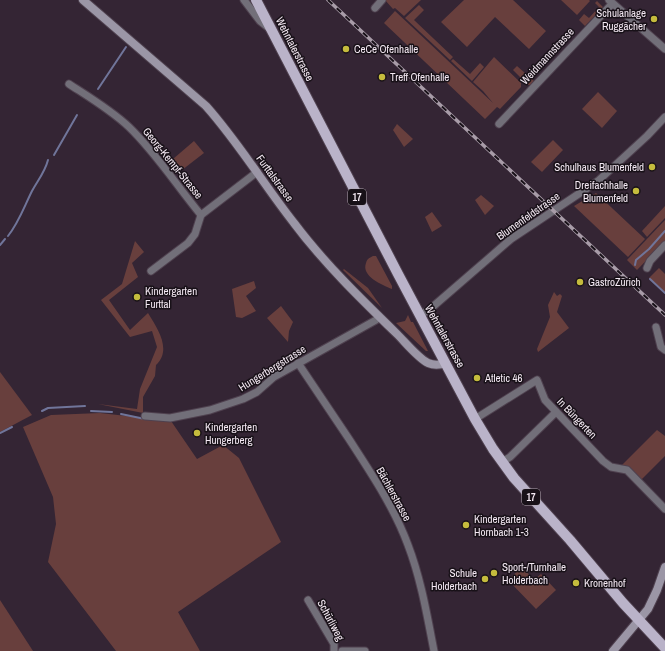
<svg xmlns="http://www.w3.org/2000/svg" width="665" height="651" font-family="'Archivo Narrow',sans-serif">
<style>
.green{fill:#683f3d}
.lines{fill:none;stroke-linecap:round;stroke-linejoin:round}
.stream{stroke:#70759a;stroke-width:2}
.street-casing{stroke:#4f414f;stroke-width:9}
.secondary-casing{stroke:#4f414f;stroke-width:10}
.primary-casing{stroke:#4f414f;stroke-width:12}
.street{stroke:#726f79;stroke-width:7}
.secondary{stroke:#9b96a6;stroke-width:8}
.primary{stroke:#bab3c9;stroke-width:10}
.rail-casing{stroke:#a89ca8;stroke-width:3.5}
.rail{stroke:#181118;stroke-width:2;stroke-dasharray:6;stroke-linecap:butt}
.poi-dot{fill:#c5bc3d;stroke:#181118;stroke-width:1.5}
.labels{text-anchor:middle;stroke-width:3;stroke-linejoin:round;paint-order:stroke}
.shield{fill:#181118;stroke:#b3a9b2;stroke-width:1}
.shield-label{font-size:10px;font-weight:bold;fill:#f5eaf4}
.poi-label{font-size:11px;fill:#f5eaf4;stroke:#181118;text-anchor:start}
.street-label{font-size:11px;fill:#f5eaf4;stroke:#181118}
</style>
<rect width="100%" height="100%" fill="#342534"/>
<g class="green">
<path d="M385,0H421L404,16L395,8L393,9Z"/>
<path d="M464,0H513L546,31L529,49L495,17L467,47L441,22Z"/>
<path d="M561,0H589L590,1L577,15Z"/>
<path d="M597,1L603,7L585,26L579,20L584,14L589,18L599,7L595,3Z"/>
<path d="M419,5L424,10L414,20L453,57L450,60L405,18Z"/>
<path d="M395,11L493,103L483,91L473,82L494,57L521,83V87L500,109L497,107L485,119L384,23Z"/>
<path d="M453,59L470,74L480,63L484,67L472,81L451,61Z"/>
<path d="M517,66L534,81L531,85H528L513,70Z"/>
<path d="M598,92L617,111L602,128L582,109Z"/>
<path d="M397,124L413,139L404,147L393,130Z"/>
<path d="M553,140L563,150L542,172L531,162Z"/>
<path d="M194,141L204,153L182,170L173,159Z"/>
<path d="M596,193L645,239L628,257L574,206Z"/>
<path d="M481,195L494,206L485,215L475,200Z"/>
<path d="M665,206V218L647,237L642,231Z"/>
<path d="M432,212L442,226L432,232L425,217Z"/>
<path d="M665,220V241L637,270L627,260Z"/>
<path d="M135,241L144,252L132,263L138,277L109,300L130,330L148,313C158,329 172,350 156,365L155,376L143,397V413L98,404L137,409L140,389L157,347L152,331L130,337L101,300L122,284Z"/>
<path d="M373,256H376L392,286V289C382,285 361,276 366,263C367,259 369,258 373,256Z"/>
<path d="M659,268L665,274V293L649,278Z"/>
<path d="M344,269L368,288L382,308L343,270Z"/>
<path d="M254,281L256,288L246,296L256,311L242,318L236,317L232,289Z"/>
<path d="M554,292L557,296L560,294L562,296L557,312L569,328L538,352L537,349L550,317L548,305Z"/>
<path d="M281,306L293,322L289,331L288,342L267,318Z"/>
<path d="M408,315L411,322H413L428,351H426L396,323L405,321Z"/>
<path d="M0,372L32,415L0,432Z"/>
<path d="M100,413L171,421L197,459L223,445L239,458L281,542L178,612L200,651H116L48,562L56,524L53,497L23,427L51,415Z"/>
<path d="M657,430L665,436V456L640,481L620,467Z"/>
<path d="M522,567L534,580L541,574L556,590L536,609L508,580Z"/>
<path d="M0,600L33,651H0Z"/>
</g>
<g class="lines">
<g class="stream">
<path d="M98,89L126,47"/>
<path d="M54,155L77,115"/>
<path d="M8,236C19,222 24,207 32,191C38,180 45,172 48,160"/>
<path d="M0,245L5,239"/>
<path d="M635,265L636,260L649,249L665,231"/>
<path d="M650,279L665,293"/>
<path d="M42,411L48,408L85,406"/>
<path d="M91,411L112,412"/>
<path d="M121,414L145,419"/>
<path d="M0,433L12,427"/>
</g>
<defs>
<g id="street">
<path d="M244,0L260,21L270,29"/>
<path d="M609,0L665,49"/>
<path d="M375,8L382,0"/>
<path d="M69,84C89,97 111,110 129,127C156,153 177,186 201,215"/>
<path d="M499,124L612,4"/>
<path d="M647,268L650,261L665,245"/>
<path d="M151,271L188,243L195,234L201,215L257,172"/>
<path d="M420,315L429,310L511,239L598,181L647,136L665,117"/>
<path d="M656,327L661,347L665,350"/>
<path d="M298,363C315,388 332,414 349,439C371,473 394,507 408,545C421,579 427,615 434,651"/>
<path d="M145,416L170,418L210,410L243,399L257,392L274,377L376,320L379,316"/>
<path d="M475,419L537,380L545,400L603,461L611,467L627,470L665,509"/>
<path d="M502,462L510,457L556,412"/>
<path d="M308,600L334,644V651"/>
<path d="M342,651H365"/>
</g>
<g id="secondary">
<path d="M83,0L206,106C239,143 264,185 294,223C324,263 361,299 397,334C406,343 418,358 428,363C435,366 440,365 446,363"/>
<path d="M613,651L648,609L657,590L665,567"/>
</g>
<path id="primary" d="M256,0L398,274L475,419L493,449L514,478L570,540L623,603L665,648"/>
</defs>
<use href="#street" class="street-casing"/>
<use href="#secondary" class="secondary-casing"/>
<use href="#primary" class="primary-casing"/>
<use href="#street" class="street"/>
<use href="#secondary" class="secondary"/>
<use href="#primary" class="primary"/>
<defs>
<path id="rail" d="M328,0L665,315"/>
</defs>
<use href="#rail" class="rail-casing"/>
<use href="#rail" class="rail"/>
</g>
<g class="poi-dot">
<circle cx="654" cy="19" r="4"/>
<circle cx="346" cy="49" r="4"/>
<circle cx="382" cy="77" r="4"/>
<circle cx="652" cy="167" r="4"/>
<circle cx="636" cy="191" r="4"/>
<circle cx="580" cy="282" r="4"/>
<circle cx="137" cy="297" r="4"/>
<circle cx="477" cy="378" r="4"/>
<circle cx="197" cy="433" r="4"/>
<circle cx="466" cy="525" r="4"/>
<circle cx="494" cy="573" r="4"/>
<circle cx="485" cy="579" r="4"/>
<circle cx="576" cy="583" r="4"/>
</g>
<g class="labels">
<g class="shield">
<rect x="348" y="189" width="18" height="16" rx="3"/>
<rect x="522" y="489" width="18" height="16" rx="3"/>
</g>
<g class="shield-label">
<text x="357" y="201">17</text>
<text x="531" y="501">17</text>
</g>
<g class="poi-label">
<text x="646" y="17" text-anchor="end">Schulanlage<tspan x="646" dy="13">Ruggächer</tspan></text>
<text x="354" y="53">CeCe Ofenhalle</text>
<text x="390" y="81">Treff Ofenhalle</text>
<text x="644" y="171" text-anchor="end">Schulhaus Blumenfeld</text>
<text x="628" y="189" text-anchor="end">Dreifachhalle<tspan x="628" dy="13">Blumenfeld</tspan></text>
<text x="588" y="286">GastroZürich</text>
<text x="145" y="295">Kindergarten<tspan x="145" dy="13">Furttal</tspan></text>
<text x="485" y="382">Atletic 46</text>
<text x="205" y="431">Kindergarten<tspan x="205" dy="13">Hungerberg</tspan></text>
<text x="474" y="523">Kindergarten<tspan x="474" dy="13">Hornbach 1-3</tspan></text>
<text x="502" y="571">Sport-/Turnhalle<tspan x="502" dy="13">Holderbach</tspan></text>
<text x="477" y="577" text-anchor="end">Schule<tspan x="477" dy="13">Holderbach</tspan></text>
<text x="584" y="587">Kronenhof</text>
</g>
<g class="street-label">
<text transform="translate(295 49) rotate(63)" y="4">Wehntalerstrasse</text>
<text transform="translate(547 56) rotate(-47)" y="4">Weidmannstrasse</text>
<text transform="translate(173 163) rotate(51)" y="4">Georg-Kempf-Strasse</text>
<text transform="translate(275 178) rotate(54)" y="4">Furttalstrasse</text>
<text transform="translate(528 216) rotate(-35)" y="4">Blumenfeldstrasse</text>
<text transform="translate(445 336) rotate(61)" y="4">Wehntalerstrasse</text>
<text transform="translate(272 368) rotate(-32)" y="4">Hungerbergstrasse</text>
<text transform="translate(577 418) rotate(46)" y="4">In Büngerten</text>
<text transform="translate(394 494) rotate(61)" y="4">Bächlerstrasse</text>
<text transform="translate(331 620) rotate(62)" y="4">Schürliweg</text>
</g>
</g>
</svg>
